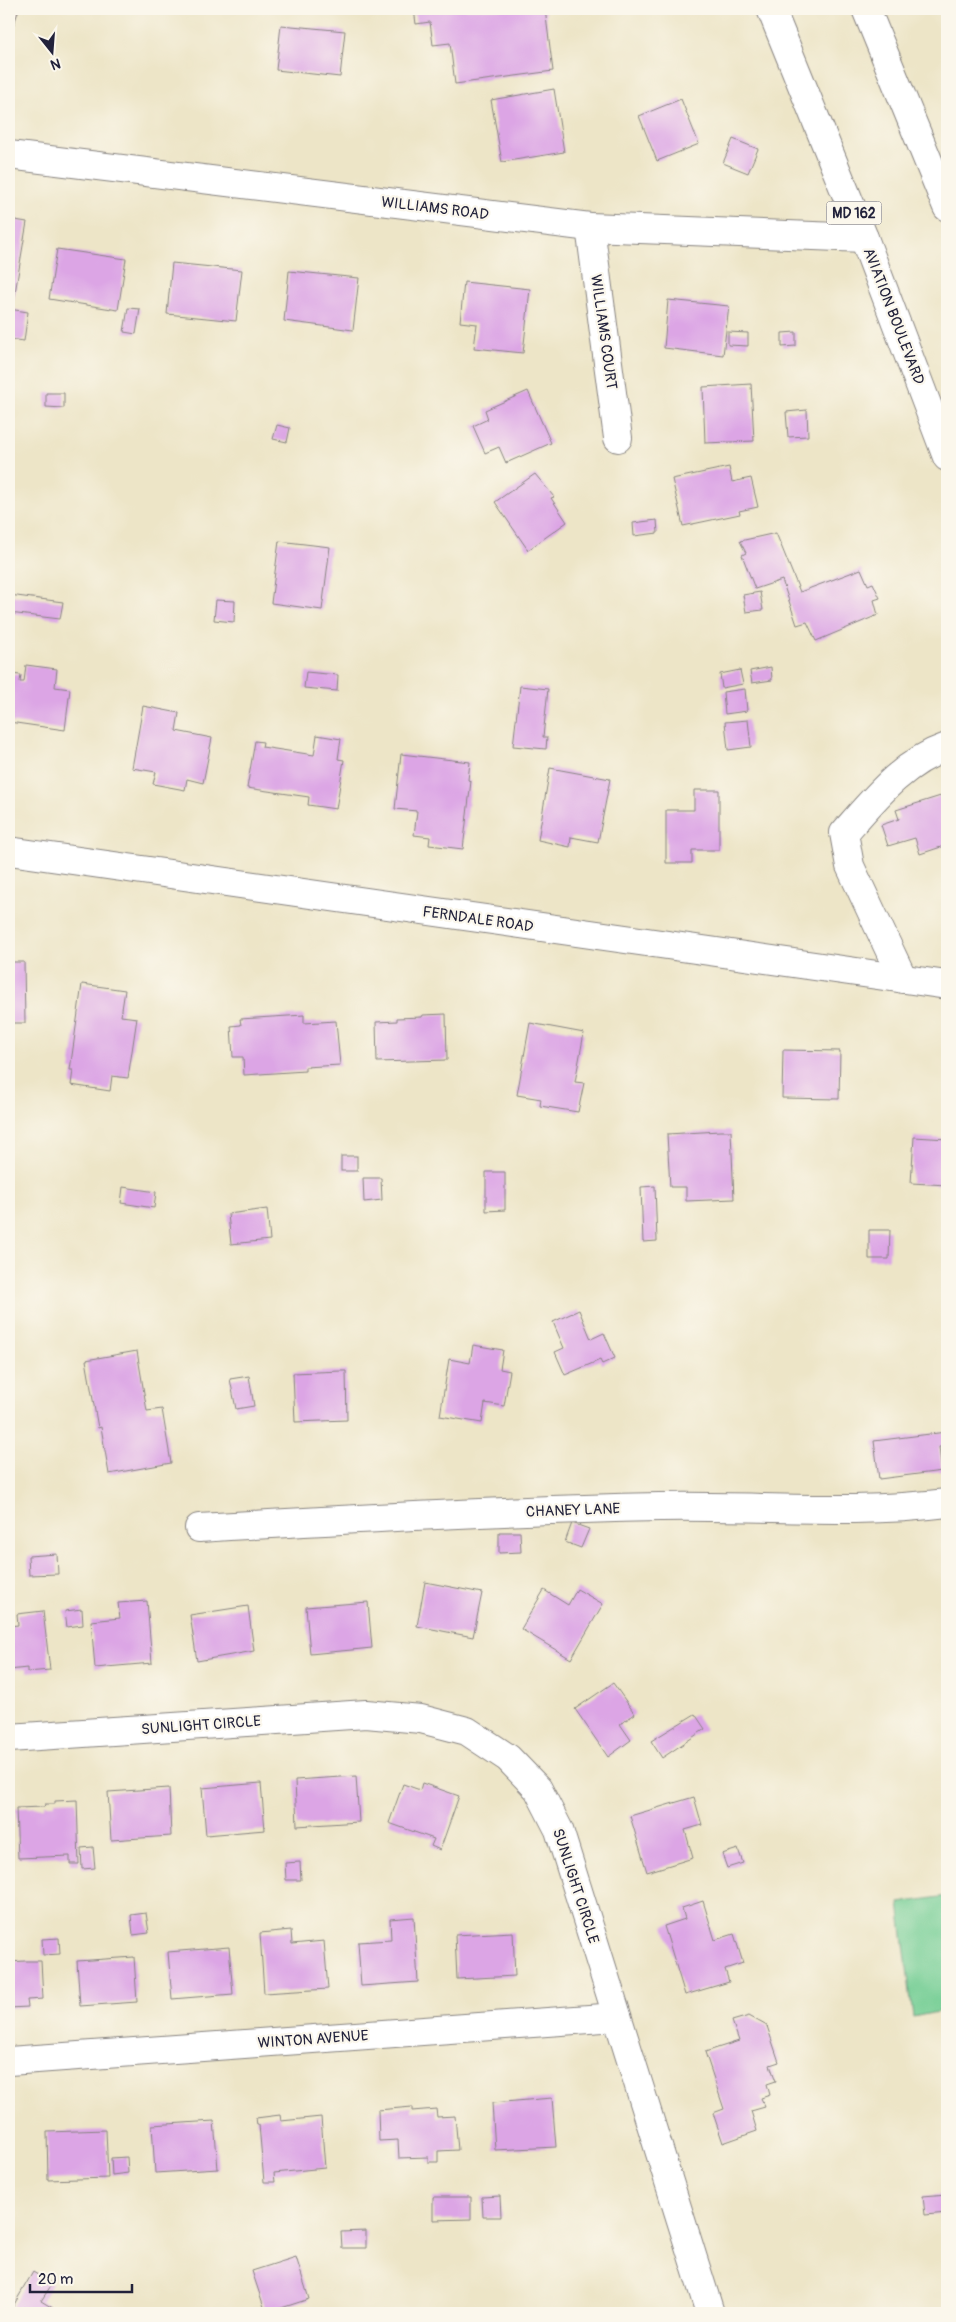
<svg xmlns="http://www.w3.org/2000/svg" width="956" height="2322" font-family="Pangolin,sans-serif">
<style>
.green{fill:#74ce94;stroke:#4b7868}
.building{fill:#dca5e5}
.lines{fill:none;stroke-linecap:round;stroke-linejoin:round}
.minor-casing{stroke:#888481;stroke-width:30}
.major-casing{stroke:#888481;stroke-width:30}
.minor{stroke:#fff;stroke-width:28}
.major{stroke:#fff;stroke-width:28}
.labels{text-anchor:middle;stroke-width:4.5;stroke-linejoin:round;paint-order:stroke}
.shield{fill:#fbf7ec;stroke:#636270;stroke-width:1}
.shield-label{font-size:14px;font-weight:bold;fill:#22223b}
.street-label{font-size:15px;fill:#22223b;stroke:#fbf7ec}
</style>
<rect width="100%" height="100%" fill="#fbf7ec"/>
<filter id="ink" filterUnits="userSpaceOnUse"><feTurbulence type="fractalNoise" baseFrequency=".02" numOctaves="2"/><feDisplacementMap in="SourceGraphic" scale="10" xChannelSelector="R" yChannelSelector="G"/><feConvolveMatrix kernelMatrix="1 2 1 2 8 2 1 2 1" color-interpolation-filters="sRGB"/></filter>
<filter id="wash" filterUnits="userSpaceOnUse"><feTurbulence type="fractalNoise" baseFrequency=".0096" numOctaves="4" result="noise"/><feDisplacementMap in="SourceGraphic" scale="20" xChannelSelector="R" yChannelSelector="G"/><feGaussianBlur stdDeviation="1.12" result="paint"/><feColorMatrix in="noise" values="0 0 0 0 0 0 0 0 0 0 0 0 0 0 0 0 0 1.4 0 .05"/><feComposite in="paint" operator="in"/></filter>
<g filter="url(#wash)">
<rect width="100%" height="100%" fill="#ede5c7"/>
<path class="green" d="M947,1896V2010L913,2017L899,1903Z"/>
<g id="blocks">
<g class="building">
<path d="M9,9H19L9,39Z"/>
<path d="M414,9H545L553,71L455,84L450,43L433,45L430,22L416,24Z"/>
<path d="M281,25L345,31L340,77L276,70Z"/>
<path d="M554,89L564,152L502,162L491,100Z"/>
<path d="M681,99L699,144L657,161L639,116Z"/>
<path d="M733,139L758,149L748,173L723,163Z"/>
<path d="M9,219L27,222L14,299L9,298Z"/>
<path d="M57,249L126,259L118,310L49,299Z"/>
<path d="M172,263L242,270L236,321L167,314Z"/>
<path d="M289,271L359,278L353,330L284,321Z"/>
<path d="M464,282L530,289L523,353L474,348L477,324L460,322Z"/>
<path d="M668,300L729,306L723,355L664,348Z"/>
<path d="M128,308L140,309L136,334L124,332Z"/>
<path d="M9,309L28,312L24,341L9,339Z"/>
<path d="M728,332L748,333V346L728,345Z"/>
<path d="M796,332V346L782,347V333Z"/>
<path d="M751,384L754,441L705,443L703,387Z"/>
<path d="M528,391L551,443L506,463L499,447L485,453L473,426L488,419L485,410Z"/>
<path d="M46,393H64V408L46,407Z"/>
<path d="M807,410L808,436L788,437L786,412Z"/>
<path d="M277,425L290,428L287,442L273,439Z"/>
<path d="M729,467L732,482L751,478L758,507L739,511L740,514L683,526L672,479Z"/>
<path d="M535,474L554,497L551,498L567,522L528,550L495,502Z"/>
<path d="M657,520L658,533L634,536L633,523Z"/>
<path d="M776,533L800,592L861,569L868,585L873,583L879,596L880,598L874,600L878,615L816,641L807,622L797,625L782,580L755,589L742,555L746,553L740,541Z"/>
<path d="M279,541L330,547L322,610L271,603Z"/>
<path d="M760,592L763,610L746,612L743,595Z"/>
<path d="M9,595L63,602L60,619L9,613Z"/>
<path d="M216,600L235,601L234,622L214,620Z"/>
<path d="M26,665L57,669L55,687L70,689L65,730L9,722V674L21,675L20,682H24Z"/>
<path d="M771,667L772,680L752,683L750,671Z"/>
<path d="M740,670L743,684L722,688L720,674Z"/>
<path d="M306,672L338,675L337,691L304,688Z"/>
<path d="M520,686L548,689L543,737H547L546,749L513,746Z"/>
<path d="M745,689L747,711L725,714L723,692Z"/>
<path d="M143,706L179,713L176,731L212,738L203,783L187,779L185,790L153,784L156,772L132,768Z"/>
<path d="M748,720L751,747L728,750L725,722Z"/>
<path d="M317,735L341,739L338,759L344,760L336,809L308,805L309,797L247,788L255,741L263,742L262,747L314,755Z"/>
<path d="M401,754L470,762L468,780L471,781L463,849L429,845L430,837L414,835L417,811L395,809Z"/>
<path d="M550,768L610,779L598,842L571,837L570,847L538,840Z"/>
<path d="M694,790H719V850H692V863H666V810H694Z"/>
<path d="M947,794V845L920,854L915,838L888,846L881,825L899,819L896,810Z"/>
<path d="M9,962H24L25,1023H9Z"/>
<path d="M82,984L125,990L121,1016L137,1018L128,1078L112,1076L110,1091L71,1085L73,1070H70Z"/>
<path d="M446,1014L447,1060L377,1062L376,1022L397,1021V1018L422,1017L423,1015Z"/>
<path d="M304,1015V1023L336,1021L340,1065L305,1067V1071L244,1075L243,1057H233L231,1026L241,1025L240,1019Z"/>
<path d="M530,1023L584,1033L575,1082L584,1083L578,1112L540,1106L541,1099L517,1095Z"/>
<path d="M783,1050L840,1051L839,1099L782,1098Z"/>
<path d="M720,1131H731L734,1199L686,1201V1187H670L667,1134Z"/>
<path d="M914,1137L947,1139V1185L911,1183Z"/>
<rect x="341" y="1156" width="16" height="15"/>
<path d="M486,1172H505V1210L486,1211Z"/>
<path d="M363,1178H381L382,1200L364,1202Z"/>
<path d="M655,1186L657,1241L643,1242L641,1187Z"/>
<path d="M123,1187L156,1192L154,1208L121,1203Z"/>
<path d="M267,1209L270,1240L231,1244L228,1214Z"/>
<path d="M869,1230H890L889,1259H869Z"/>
<path d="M579,1310L591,1339L604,1333L615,1358L602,1364L600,1360L565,1375L555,1352L564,1348L553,1322Z"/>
<path d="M473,1345L503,1350L500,1369L510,1371L504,1406L485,1403L482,1423L440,1416L449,1359L470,1363Z"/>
<path d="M137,1351L147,1411L162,1409L171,1463L109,1474L101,1427L98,1428L86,1360Z"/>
<path d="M341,1371H346L347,1420L295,1422L293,1373Z"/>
<path d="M249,1376L254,1406L236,1409L230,1379Z"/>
<path d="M946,1432L947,1446L939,1447L942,1471L879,1479L874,1441Z"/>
<path d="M572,1523L589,1529L581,1548L565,1542Z"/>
<path d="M499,1532H520L521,1552L499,1553Z"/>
<path d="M57,1554L58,1574L29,1575L28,1556Z"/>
<path d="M425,1582L482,1593L473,1637L417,1626Z"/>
<path d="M577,1589L603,1604L571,1659L521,1629L544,1590L568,1605Z"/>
<path d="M147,1601L152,1663L95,1668L91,1621L120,1618L118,1603Z"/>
<path d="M368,1602L372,1648L310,1654L306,1607Z"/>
<path d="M248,1606L254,1651L197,1661L190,1615Z"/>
<path d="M82,1609L83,1625L67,1627L65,1611Z"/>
<path d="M43,1611L50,1670L27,1672V1668L9,1670V1626L18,1625L17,1614Z"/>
<path d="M613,1683L635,1714L620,1724L631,1740L608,1757L575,1709Z"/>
<path d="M695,1714L705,1729L662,1758L651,1741Z"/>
<path d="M356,1776L359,1822L297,1826L295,1780Z"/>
<path d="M261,1783L265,1830L206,1835L202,1788Z"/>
<path d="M422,1783L459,1796L440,1850L431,1846L434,1839L389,1823L403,1784L420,1790Z"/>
<path d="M169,1788L171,1836L111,1840L108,1792Z"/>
<path d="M694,1797L702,1825L685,1830L693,1858L647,1872L630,1816Z"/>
<path d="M77,1800L79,1864H70V1856L18,1858L16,1808L44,1807L45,1804H55V1801Z"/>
<path d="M93,1847L95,1868L82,1869L81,1848Z"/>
<path d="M738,1849L743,1863L727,1868L722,1854Z"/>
<path d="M300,1862L301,1880H286L285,1863Z"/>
<path d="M703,1901L715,1940L734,1934L743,1963L725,1969L729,1982L685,1995L664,1926L685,1919L682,1908Z"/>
<path d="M146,1913L149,1933L133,1935L131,1915Z"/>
<path d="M414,1917L418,1982L361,1986L358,1942L391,1940L390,1919Z"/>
<path d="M291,1930L292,1944L324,1941L328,1989L264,1993L260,1933Z"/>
<path d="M513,1932L515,1976L457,1979L455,1935Z"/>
<path d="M59,1938L60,1954L43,1955L42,1939Z"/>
<path d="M229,1947L233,1994L172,1999L168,1952Z"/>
<path d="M134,1957L137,2002L80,2006L77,1961Z"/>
<path d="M25,1961H41L43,1999L27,2000L28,2007L9,2008V1962Z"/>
<path d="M749,2016L767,2026L779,2062L770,2065L776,2081L767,2084L770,2095L761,2098L765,2107L751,2111L757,2131L723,2143L713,2113L724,2109L705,2052L739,2041L732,2021Z"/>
<path d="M552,2098L556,2147L495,2150L492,2103Z"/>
<path d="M412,2107V2111L436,2109L437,2117L455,2116L458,2150L438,2151V2162H428V2157L399,2158L398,2140L379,2141L378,2110Z"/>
<path d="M280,2115L281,2121L321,2117L325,2168L274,2173L275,2182H264L259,2125H257L256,2118Z"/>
<path d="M214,2121L218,2169L155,2173L152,2125Z"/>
<path d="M106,2130L108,2178L48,2180L47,2132Z"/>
<path d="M127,2157L128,2173L112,2175L111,2158Z"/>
<path d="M947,2194V2213L925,2215L923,2196Z"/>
<path d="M500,2196L501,2217H483L482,2197Z"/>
<path d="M433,2197H471V2219L433,2220Z"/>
<path d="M366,2231V2248H342L341,2232Z"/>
<path d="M296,2257L309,2299L266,2313L252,2271Z"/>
<path d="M33,2272L52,2284L41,2301L61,2313H9Z"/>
</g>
</g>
</g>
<g filter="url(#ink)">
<use href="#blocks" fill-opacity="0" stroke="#888481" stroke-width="1"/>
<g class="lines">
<defs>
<g id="minor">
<path d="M9,155L590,227L864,238"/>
<path d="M590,227L618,438"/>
<path d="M9,851L947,985"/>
<path d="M903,979L850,866L844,833C874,799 903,762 947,747"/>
<path d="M199,1528C353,1519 506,1510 660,1507C756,1505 851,1515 947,1503"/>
<path d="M9,1738L366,1714L421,1719L467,1731L508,1758L538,1789L559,1830L710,2313"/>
<path d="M9,2061L617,2017"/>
</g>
<g id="major">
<path d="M771,9L864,238L947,457"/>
<path d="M866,9L947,207"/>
</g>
</defs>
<use href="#minor" class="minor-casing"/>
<use href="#major" class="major-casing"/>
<use href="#minor" class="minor"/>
<use href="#major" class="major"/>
</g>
</g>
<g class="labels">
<rect class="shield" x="826.5" y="201.5" width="55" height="23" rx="4"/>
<g class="shield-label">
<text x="854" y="218">MD 162</text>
</g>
<g class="street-label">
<text transform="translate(435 208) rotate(7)" y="5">WILLIAMS ROAD</text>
<text transform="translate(894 316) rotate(69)" y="5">AVIATION BOULEVARD</text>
<text transform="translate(604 332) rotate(82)" y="5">WILLIAMS COURT</text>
<text transform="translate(478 919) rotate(8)" y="5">FERNDALE ROAD</text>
<text transform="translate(573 1510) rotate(-2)" y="5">CHANEY LANE</text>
<text transform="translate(201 1725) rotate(-4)" y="5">SUNLIGHT CIRCLE</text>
<text transform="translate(576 1886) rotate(72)" y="5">SUNLIGHT CIRCLE</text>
<text transform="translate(313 2039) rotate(-4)" y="5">WINTON AVENUE</text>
</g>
</g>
<rect width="956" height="2322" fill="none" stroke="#fbf7ec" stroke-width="30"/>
<g transform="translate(52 52) rotate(163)" stroke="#fbf7ec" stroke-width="4" paint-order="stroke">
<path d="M0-4L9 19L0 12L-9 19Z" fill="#22223b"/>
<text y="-8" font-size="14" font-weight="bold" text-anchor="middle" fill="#22223b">N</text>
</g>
<path d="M30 2284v8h102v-8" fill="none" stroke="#22223b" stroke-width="2.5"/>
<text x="38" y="2284" font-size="15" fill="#22223b" stroke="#fbf7ec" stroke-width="4" paint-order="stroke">20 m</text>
</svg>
